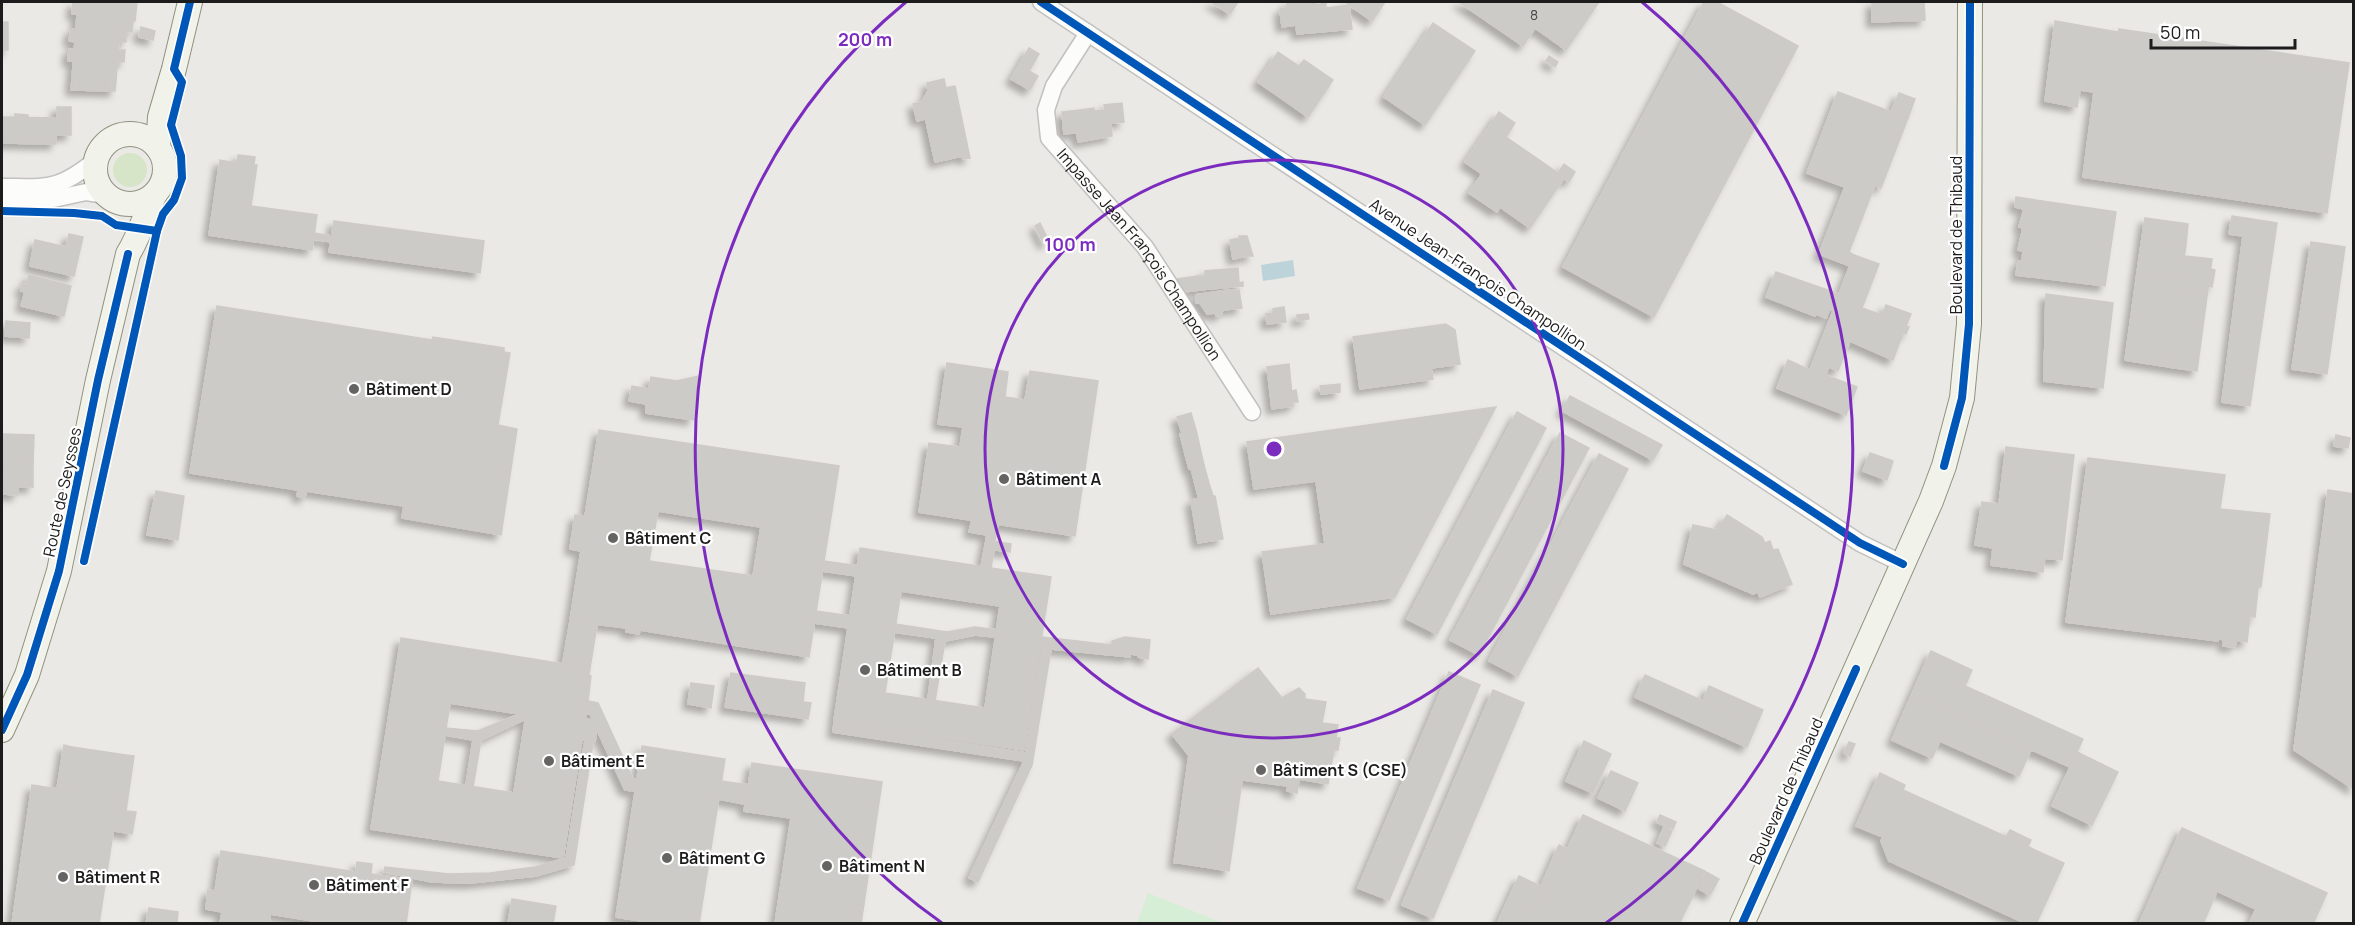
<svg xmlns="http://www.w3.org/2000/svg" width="2355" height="925" font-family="Manrope,sans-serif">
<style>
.grass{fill:#d6e5c7}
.park{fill:#d6eed6}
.water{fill:#bcd3da}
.building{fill:#cdcbc8;stroke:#cecbc7;stroke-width:1.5;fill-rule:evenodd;filter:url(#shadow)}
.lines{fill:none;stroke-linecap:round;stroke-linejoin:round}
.street-casing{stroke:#c2c1bf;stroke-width:19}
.secondary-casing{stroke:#90927f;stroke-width:26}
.street{stroke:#fcfcfb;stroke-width:16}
.secondary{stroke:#f1f2ea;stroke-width:24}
.cycleway-casing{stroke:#fff;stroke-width:11}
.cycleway{stroke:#0057b8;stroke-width:8}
.ring{fill:none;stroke:#7b2cbf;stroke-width:3}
.poi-dot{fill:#646462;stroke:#fff;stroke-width:2}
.labels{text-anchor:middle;stroke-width:4.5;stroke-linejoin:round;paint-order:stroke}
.number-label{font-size:14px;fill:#484847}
.street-label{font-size:16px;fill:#1c1c1c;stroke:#fff}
.poi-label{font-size:16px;font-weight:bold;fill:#1c1c1c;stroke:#fff;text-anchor:start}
.centre{fill:#7b2cbf;stroke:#fff;stroke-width:3}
.ring-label{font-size:18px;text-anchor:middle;font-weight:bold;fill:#7b2cbf;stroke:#fff;stroke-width:4.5;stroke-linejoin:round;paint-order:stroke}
</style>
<defs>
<filter id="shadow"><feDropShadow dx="-5.5" dy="5.5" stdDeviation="3" flood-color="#0004"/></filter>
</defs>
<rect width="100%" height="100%" fill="#ebe9e5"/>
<circle class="grass" cx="130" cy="170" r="17"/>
<path class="park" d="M1148,893L1223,923H1137Z"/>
<path class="water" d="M1293,260L1295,276L1263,281L1261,265Z"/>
<g class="building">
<path d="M73,2L78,3L77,14H72Z"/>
<path d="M90,2H137L135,21L121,20L116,80L111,79V91L76,90V79H72L78,3H89Z"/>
<path d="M1211,2H1238L1230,14Z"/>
<path d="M1287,2H1317L1315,5L1326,3V8L1349,5L1352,29L1297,34L1296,25L1282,27L1280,9L1286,8Z"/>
<path d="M1345,2H1385L1372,21Z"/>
<path d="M1459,2H1599L1566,50L1535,28L1523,46Z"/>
<path d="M1704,2H1717L1798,46L1654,317L1563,267Z"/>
<path d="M1872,2H1924L1925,20L1872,22Z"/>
<path d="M121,20L133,21L132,32L120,31Z"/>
<path d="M2055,21L2118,32L2117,37L2348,70L2327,213L2083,177L2094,92L2080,90L2077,107L2045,101Z"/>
<rect x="2" y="22" width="6" height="28"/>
<path d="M1433,23L1475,51L1425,125L1384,97Z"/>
<path d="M141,27L155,31L153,40L139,37Z"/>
<path d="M71,29L76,30L75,42L69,41Z"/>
<path d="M2119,29L2349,63L2348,70L2117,37Z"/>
<path d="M120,31H126V42H119Z"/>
<path d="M1029,48L1039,54L1029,71L1038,76L1030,90L1011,79Z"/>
<path d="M69,49H74L73,61H68Z"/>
<path d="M119,50H125L124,62H118Z"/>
<path d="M1278,52L1299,66L1304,60L1333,80L1308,117L1258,82Z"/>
<path d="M1549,56L1558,62L1555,67L1546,61Z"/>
<path d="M72,79H76V90H71Z"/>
<path d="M111,79L116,80L115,91H111Z"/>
<path d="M944,79L946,88L928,91L927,83Z"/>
<path d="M955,86L970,158L963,159L962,156L935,162L922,102L928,91Z"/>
<path d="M1838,92L1908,118L1881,188L1875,185L1849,252L1854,255L1850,266L1819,254L1845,187L1807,173Z"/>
<path d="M1899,93L1915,99L1908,118L1891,112Z"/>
<path d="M922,102L925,119L917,121L913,104Z"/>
<path d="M1122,103L1124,122L1111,123L1112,136L1078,142L1077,132H1082L1080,110L1094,108V111L1105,110L1104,105Z"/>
<path d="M57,107H71V135H56V144L2,143V117L57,118Z"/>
<path d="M1080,110L1082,132L1064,134L1062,112Z"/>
<path d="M1499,112L1515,123L1506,137L1558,173L1564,164L1575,172L1569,182L1564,178L1530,228L1500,207L1497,212L1469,193L1482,174L1465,162Z"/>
<path d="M15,114L28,115V118L15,117Z"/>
<path d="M238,155L255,157L254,165H257L251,206L317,215L312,250L209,235L220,160L237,163Z"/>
<path d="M2016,197L2116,212L2105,286L2016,275L2018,261L2022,262L2023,251L2018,250L2023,228L2019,227L2024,209L2015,207Z"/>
<path d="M2232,216L2277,223L2250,406L2222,402L2243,236L2229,234Z"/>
<path d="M2145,218L2188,224L2186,245L2142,238Z"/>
<path d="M334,221L484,241L480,273L329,252Z"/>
<path d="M1040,223L1049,241L1044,244L1035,226Z"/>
<path d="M314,233L332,236L331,242L313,239Z"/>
<path d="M69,234L83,237L74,276L30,266L35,240L66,247Z"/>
<path d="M1239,236H1244L1247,256L1233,259L1230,240L1240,238Z"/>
<path d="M1244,236H1247L1253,256H1247Z"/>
<path d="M2142,238L2186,245L2181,278L2137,273Z"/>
<path d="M2311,242L2345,247L2327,374L2292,369Z"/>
<path d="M1854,255L1879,264L1862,308L1882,315L1886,305L1911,314L1906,326L1909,327L1906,334L1903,333L1893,360L1850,341L1838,371L1829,367L1825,375L1857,387L1846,415L1777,388L1788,360L1810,370L1833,311L1830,309L1826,318L1816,314L1815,316L1766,297L1776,272L1839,294Z"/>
<path d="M2184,256L2212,259L2197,371L2169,367Z"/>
<path d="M1238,268L1239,283L1243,282V286L1199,290L1197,276H1205V271Z"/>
<path d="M2211,269L2215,270L2212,287L2209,286Z"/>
<path d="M2137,273L2181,278L2169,367L2125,360Z"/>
<path d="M29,275L71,286L64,316L21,306L25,292L21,291L22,284L26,285Z"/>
<path d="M1197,276L1199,290L1184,292L1176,279Z"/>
<path d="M1228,290H1239L1242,308L1223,310L1221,315L1216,316L1215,313L1207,314L1200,303H1196V295Z"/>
<path d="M2046,294L2113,303L2103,388L2044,381Z"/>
<path d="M217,306L432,340L433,337L504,348V352L510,353L498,425L517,429L501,535L402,518L404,506L306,491L305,498L297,496L298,490L190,473Z"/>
<path d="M1284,307L1286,322L1267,324L1266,314L1273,313V309Z"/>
<path d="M1308,314L1309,319L1297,321V315Z"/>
<path d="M6,321L30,323L29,338L5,336Z"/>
<path d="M1446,324L1455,330L1460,364L1431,368L1433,379L1360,389L1353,337Z"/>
<path d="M947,363L1008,372L1005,397L1025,400L1030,371L1098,381L1075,536L919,512L929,443L960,447L963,427L938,424Z"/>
<path d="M1289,364L1293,406L1272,409L1267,367Z"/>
<path d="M699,376L693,420L646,413V404L629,401L632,386L649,389L651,377L677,381Z"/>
<path d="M1340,384V392L1321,394L1320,386Z"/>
<path d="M1296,390L1298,402H1293L1292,391Z"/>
<path d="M1570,396L1662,445L1653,460L1562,411Z"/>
<path d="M1496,407L1395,597L1271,614L1262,552L1325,544L1316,481L1254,489L1247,442Z"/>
<path d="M1517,412L1546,428L1437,634L1407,619Z"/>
<path d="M1191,413L1196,430L1182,433L1177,417Z"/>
<path d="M599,430L839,466L809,657L640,630L639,634L626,632L627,628L570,621L581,551L570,549L575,515L585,516ZM658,511L761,527L753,576L649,561Z"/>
<path d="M1196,430L1204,465L1189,469L1180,434Z"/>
<path d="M1560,433L1589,448L1479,655L1450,640Z"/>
<path d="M2,434L34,435L33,464L2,463Z"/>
<path d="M2336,435L2350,438L2348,448L2334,446Z"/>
<path d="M2006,447L2057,453L2043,572L1991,565L1993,548L1975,545L1982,502L1999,504Z"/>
<path d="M1870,453L1893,461L1887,480L1863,471Z"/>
<path d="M2057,453L2074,455L2062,560L2044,558Z"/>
<path d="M1599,454L1628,469L1518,676L1489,661Z"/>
<path d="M2088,458L2225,475L2220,509L2270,514L2261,587H2258L2255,617L2250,616L2247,642L2218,639V641L2066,622Z"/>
<path d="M4,463L33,464V487H18V495L3,494Z"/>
<path d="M1204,465L1208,480L1195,484L1191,468Z"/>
<path d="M1208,480L1213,496L1199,499L1195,484Z"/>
<path d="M2328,490L2354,494V789L2294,750Z"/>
<path d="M156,491L184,496L178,540L147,535Z"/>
<path d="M1215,496L1223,539L1198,543L1191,500Z"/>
<path d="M1727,515L1735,520L1732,527L1722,523Z"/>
<path d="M972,520L998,524L995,541H991L989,549L994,550L991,568L981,567L987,535L969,532Z"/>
<path d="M1735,520L1762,537L1765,543L1770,541L1773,550L1778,549L1792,584L1760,597L1758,592L1753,594L1684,564L1693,525L1717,530L1722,523L1732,527Z"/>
<path d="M991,541L1011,544L1010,552L989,549Z"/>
<path d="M860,548L1051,577L1024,750L834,721ZM901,591L1000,606L985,708L885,693Z"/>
<path d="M824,561L858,566L856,576L823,571Z"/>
<path d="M816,611L850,616L848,628L815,623Z"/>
<path d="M570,621L597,625L590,668L563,662Z"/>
<path d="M895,624L947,632L975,627L997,630L995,637L975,635L945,641L935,701L928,699L936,638L894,632Z"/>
<path d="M1042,637L1112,645V641L1125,637L1150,640L1148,659L1138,657L1140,650L1131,649L1130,657L1051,649L1032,765L978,882L969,878L1024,761L833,732L834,723L919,736V734L926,735V737L1026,753L1042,648H1040Z"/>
<path d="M401,638L590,668L589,675L591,676L588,701L563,858L371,829ZM450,703L526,715L514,793L438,781Z"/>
<path d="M2224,639L2236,641L2235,647L2223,646Z"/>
<path d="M1131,649L1140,650L1139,655L1131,654Z"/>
<path d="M1931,651L1972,670L1965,686L2083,739L2070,767L1911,696Z"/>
<path d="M1258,668L1282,698L1299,688L1305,694V699L1326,702L1322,723L1338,725L1336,738H1340L1338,750H1334L1328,784L1299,779L1297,793L1287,791L1288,786L1236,779L1223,870L1179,863L1194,762L1172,734Z"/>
<path d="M1449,672L1480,685L1389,900L1358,888Z"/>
<path d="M731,673L805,683L803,702L811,703L808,719L725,707Z"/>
<path d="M1645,675L1741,718L1731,740L1635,697Z"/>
<path d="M691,683L714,686L711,708L688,704Z"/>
<path d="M1709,686L1763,710L1747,747L1731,740L1741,718L1703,701Z"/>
<path d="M1493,690L1524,703L1433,918L1402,905Z"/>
<path d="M1911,696L2031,750L2019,776L1940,741L1932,758L1892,740Z"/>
<path d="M588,701L598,703L633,779H637L635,791L625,790L597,730L595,742H593L574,865L536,876L470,883L432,882L384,872L385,867L449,874L490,873L535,867L566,858L585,740H581L585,719L593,720L590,714H586Z"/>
<path d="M519,714L526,715V719L481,740L473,787L466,786L473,740L445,735L446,728L478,731Z"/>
<path d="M1584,741L1611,754L1593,793L1566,781Z"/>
<path d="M1849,742L1855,744L1850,756L1844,753Z"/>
<path d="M64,745L72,747L66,790L57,789Z"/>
<path d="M642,746L725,759L699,924H662L616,917Z"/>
<path d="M72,747L125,755L99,924H12L32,785L66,790Z"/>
<path d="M2077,752L2118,772L2092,825L2052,806Z"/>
<path d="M125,755L134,756L126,811L136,812L132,834L114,831Z"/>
<path d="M1189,755L1194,762L1179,863H1174Z"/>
<path d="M752,763L882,782L861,924H775L791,818L744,811Z"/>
<path d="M1611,771L1638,783L1625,811L1598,798Z"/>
<path d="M1880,773L1905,785L1903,790L2064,863L2036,924H2027L1889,861L1881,841L1883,837L1856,826Z"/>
<path d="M1236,779L1242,780L1229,871L1223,870Z"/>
<path d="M721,781L748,785L745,804L718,799Z"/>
<path d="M1583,815L1705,871L1679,924H1523L1535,896L1544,900Z"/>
<path d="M1660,815L1676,822L1673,829L1657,822Z"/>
<path d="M1664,827L1672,831L1665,846L1657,843Z"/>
<path d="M2182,828L2327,893L2313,924H2249L2256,909L2217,891L2203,924H2139Z"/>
<path d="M2010,830L2031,840L2028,847L2006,837Z"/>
<path d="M1559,845L1567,849L1549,890L1541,886Z"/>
<path d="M221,851L356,872L357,862L372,864L371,874L412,880L406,924H333L270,914L269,924H220L222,912L206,909L208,890L215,891Z"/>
<path d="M1706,872L1719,879L1710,895L1699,889Z"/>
<path d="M1519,876L1549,890L1544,900L1535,896L1523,924H1497Z"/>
<path d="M512,899L556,906L553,924H508Z"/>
<path d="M149,908L178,912L177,924H146Z"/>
</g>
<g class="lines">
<defs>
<g id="street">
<path d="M1041,2L1860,543L1903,564"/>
<path id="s1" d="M1088,33L1054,86L1046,110L1049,138L1145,247L1252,412"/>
<path d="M2,187C49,187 57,191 96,160"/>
<path d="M2,200L44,201L86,192L106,195"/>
</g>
<g id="secondary">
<circle cx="130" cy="169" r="35"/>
<path d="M158,148L160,117L174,69L190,2"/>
<path d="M2,730L27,675L59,571L98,380L128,254C140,235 145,214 155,194"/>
<path d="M1742,924L1931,501L1944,466L1962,398L1969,324L1970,2"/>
</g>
</defs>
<use href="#street" class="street-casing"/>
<use href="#secondary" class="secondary-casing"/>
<use href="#street" class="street"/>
<use href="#secondary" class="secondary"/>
<defs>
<g id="cycleway">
<path d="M1041,2L1860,543L1903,564"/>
<path d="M2,211L74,213L102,216L116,225L157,231"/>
<path d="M1944,466L1962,398L1969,324L1970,2"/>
<path d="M84,561L157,231L163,214L174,200L182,178L181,156L171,125L182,82L174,69L190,2"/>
<path d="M2,730L27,675L59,571L98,380L128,254"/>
<path d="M1742,924L1856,669"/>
</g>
</defs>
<use href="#cycleway" class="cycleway-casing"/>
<use href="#cycleway" class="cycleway"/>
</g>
<g class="ring">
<circle cx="1274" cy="449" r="289"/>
<path d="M942 923A579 579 0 0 1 906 2M1642 2A579 579 0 0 1 1606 923"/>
</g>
<g class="poi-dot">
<circle cx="354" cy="389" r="6"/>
<circle cx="1004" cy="479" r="6"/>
<circle cx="613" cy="538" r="6"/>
<circle cx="865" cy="670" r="6"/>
<circle cx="549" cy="761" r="6"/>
<circle cx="1261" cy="770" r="6"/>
<circle cx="667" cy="858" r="6"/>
<circle cx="827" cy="866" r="6"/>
<circle cx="63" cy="877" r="6"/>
<circle cx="314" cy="885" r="6"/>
</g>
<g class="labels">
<g class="number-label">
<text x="1534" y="20">8</text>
</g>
<g class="street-label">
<text transform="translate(1956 235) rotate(-90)" y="6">Boulevard de Thibaud</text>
<text dy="6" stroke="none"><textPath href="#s1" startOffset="264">Impasse Jean François Champollion</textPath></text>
<text transform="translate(1478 274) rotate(34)" y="6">Avenue Jean-François Champollion</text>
<text transform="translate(62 492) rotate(-78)" y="6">Route de Seysses</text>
<text transform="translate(1786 791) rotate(-66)" y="6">Boulevard de Thibaud</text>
</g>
<g class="poi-label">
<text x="366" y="395">Bâtiment D</text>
<text x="1016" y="485">Bâtiment A</text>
<text x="625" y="544">Bâtiment C</text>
<text x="877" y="676">Bâtiment B</text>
<text x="561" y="767">Bâtiment E</text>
<text x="1273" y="776">Bâtiment S (CSE)</text>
<text x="679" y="864">Bâtiment G</text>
<text x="839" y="872">Bâtiment N</text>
<text x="75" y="883">Bâtiment R</text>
<text x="326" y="891">Bâtiment F</text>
</g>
</g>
<circle cx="1274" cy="449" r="9" class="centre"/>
<g class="ring-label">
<text x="865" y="46">200 m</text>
<text x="1070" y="251">100 m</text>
</g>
<rect width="2355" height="925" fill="none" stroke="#1c1c1c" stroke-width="6"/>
<path d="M2151 39v9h144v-9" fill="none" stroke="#1c1c1c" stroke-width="3"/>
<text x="2160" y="39" font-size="18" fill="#1c1c1c" stroke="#ffffff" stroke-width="4.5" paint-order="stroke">50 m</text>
</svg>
